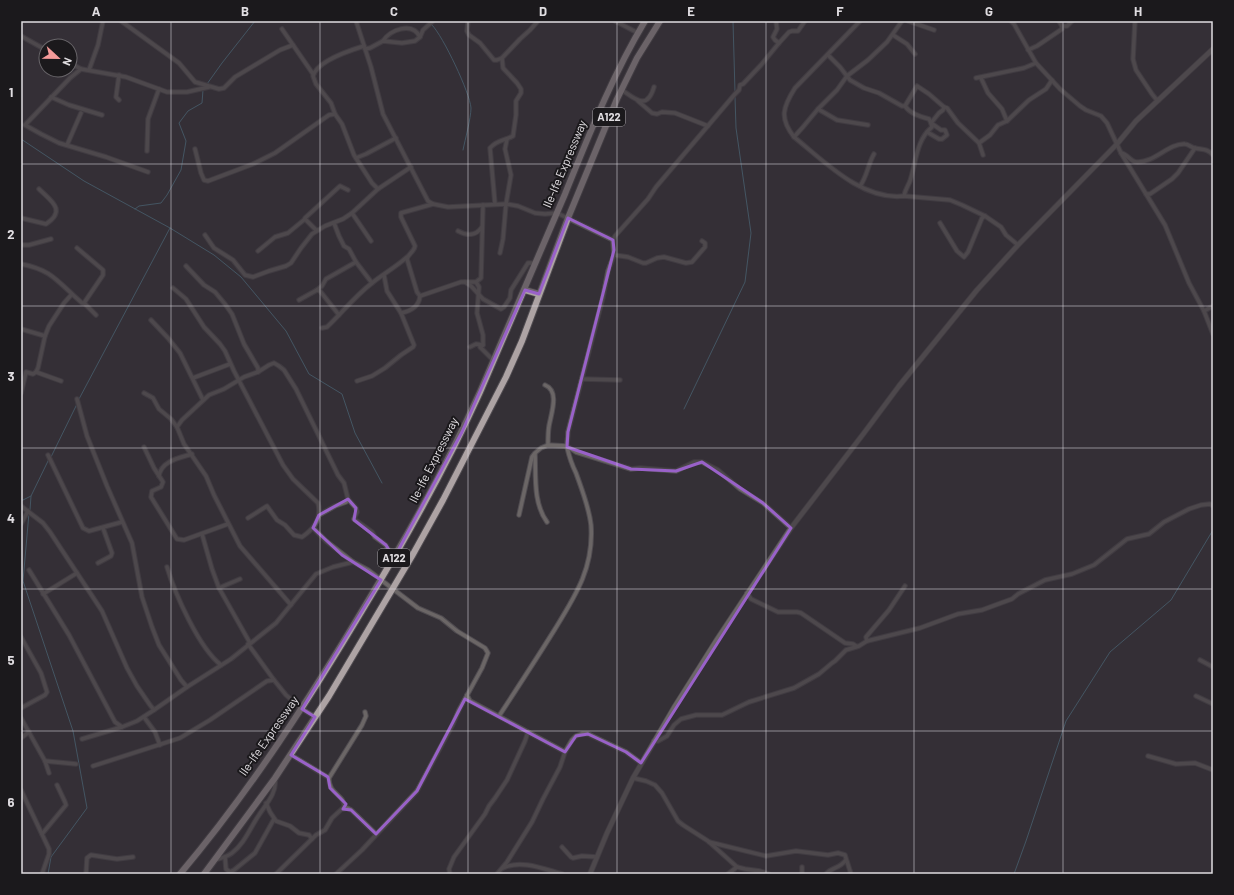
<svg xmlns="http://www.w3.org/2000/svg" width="1234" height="895" font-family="Barlow,sans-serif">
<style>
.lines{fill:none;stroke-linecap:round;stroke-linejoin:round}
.stream{stroke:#568398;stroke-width:1}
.minor-casing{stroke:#504c51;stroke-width:5.5}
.tertiary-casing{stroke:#504c51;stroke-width:6}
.trunk-casing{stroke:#504c51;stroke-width:8}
.minor{stroke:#6b6666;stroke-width:3.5}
.tertiary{stroke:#6b6666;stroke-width:4.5}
.trunk{stroke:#ada3a4;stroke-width:6}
.marked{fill:none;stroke:#9961c9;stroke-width:3;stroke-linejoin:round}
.grid{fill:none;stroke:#e0dde1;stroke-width:1;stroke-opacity:0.55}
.labels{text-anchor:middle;stroke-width:4;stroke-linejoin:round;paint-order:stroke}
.shield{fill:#1b191c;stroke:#a5a2a6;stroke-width:1}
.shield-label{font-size:11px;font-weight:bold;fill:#e0dde1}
.street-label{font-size:12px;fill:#e0dde1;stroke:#1b191c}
.neatline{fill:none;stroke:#e0dde1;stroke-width:1.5}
.grid-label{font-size:13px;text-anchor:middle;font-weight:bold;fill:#e0dde1}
</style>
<rect width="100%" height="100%" fill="#343036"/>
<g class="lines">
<g class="stream">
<path d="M733,21L735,92"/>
<path d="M432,25C443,36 470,93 471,108C471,118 465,140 463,150"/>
<path d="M207,84L222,63L255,21"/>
<path d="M21,139L84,181L170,228L214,255L241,277L286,331L309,374L342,394L355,433L382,483"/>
<path d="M135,209L139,206L161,203L167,195L181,170L186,141L179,123L188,111L202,103L203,90"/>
<path d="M79,399L170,228"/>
<path d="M684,409L745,282L751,233L736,128L735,97"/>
<path d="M51,457L77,404"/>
<path d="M21,501L31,496"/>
<path d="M30,510L31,496L49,459"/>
<path d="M29,513L23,581L73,731L87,808L51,857L48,874"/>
<path d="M1014,874L1026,841L1066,721L1110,652L1171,600L1213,530"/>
</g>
<defs>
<g id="minor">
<path d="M121,21L179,63L195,82L219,89L224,88L235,77L280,50L293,45"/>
<path d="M356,21L371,67L383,114L428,201L433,204L448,207L506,204L518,206L535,213L545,214L557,213L613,240"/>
<path d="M468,21L467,31L469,35L480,43L494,60H497L502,58L520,39L530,30L538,21"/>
<path d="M615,21L638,33"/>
<path d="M776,21L777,29L773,37L775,40L779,43"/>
<path d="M860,21L795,88C783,107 779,118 794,137C824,161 862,201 904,196L950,200L962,205L985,216L1001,227L1006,235L1018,245"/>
<path d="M908,21L934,30"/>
<path d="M1011,21L1014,24L1019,33L1036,63L1060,89L1080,106L1086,110L1101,116L1107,123L1121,153L1165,225L1189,283L1204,311L1213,334"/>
<path d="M1059,21L1062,26"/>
<path d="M1135,21L1133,59L1136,70L1152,94L1156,99L1159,100"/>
<path d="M282,29L313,74"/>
<path d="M893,35L907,44L915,54"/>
<path d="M21,36L46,50"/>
<path d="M383,41C390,30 412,21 420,37"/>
<path d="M364,46C351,50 317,61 313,76L316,84L331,103L335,114L342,124L354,155L372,183L378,189"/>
<path d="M365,49L370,48L383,41L402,43L415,41L420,37L423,30L433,21"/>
<path d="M1028,50L1037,46L1062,29V26H1067L1072,21"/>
<path d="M828,55L840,67L850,80L864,88L879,93L902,106H905C910,114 921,117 929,119L931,123L941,130H945L947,135L942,139H939L927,132"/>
<path d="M70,63L81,69L126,77L167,92H187L209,87"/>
<path d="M81,69L70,78L25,125L41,134L59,143L106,157L148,172"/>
<path d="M89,70L98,45L103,21"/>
<path d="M119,75L116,97L119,100"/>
<path d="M976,78L1024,68L1036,63"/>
<path d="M981,78L988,93L1002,109L1007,121"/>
<path d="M622,90C635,99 647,111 654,87"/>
<path d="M51,97L69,105L102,115"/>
<path d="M638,101L652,113L657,114L662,112L675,113L708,126"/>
<path d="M944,107L947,108L958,123L979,143L983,155"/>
<path d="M818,109L837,90L847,76L868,60L887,42L902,21"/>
<path d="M794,137L803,127L818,109L837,120L868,125"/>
<path d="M979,143L990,135L998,125L1007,121L1029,100L1046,89L1052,80"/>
<path d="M67,145L81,113"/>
<path d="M195,149L201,173L204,180L208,181L253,164L275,153L329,115L335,114"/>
<path d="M147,151L148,119L159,89"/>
<path d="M1121,153C1128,154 1130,162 1137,162C1154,163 1169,143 1185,144C1188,144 1191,147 1194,148C1202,150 1207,148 1213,155"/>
<path d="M356,158L366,154L396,138"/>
<path d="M860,186C867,177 868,164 874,154"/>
<path d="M1146,194H1150L1172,179L1178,173L1195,148"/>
<path d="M904,196C905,190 908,186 910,181C916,163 916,140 932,127L931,123L939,113L943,110L944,107L929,94L917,86L905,106"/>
<path d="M495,204L490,148C498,139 504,141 513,136L516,115V101L521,93V89L517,83L503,68L502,58"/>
<path d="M352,213L371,241"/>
<path d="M21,218L46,224C67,210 51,201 39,189"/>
<path d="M305,219L316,230H318"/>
<path d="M334,223L339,236L344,246L349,249L356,262L372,283"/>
<path d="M940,223L957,251L964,257L968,252L982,218L985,216"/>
<path d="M458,231C467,236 476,236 482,227"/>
<path d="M205,235L214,248L233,260L245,275L253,277L269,271L286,266L291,263L301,248L312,234L325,226L343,219L352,213L378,189L411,167"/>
<path d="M21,245H29L51,239"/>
<path d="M258,251L275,237L288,233L305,219V218L340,186L348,190"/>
<path d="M500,253L503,239L506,204L511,175L505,149L507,139"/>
<path d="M614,255L628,257L643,263H646L657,258L664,257L686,263L692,262L705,247V243L702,241"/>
<path d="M21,264C47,269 54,277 72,294"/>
<path d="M186,266L204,285L215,292L225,304L232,314L244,344L258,368V372"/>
<path d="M465,282L471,286L483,299L501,309L504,307L510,298L511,290L528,263H536"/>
<path d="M476,282L479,287L477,313L483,335V345L480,347L494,361"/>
<path d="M173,288L186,299L204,327L220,344L225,351L234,371L283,465L293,479L318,503C322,518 314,529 302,537L294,535L285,525L277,520L267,506L248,518"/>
<path d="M317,290L322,286L326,279L356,262"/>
<path d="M420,296L461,282H476L481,278L483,205"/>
<path d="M299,300L317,290L320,291L339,315"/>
<path d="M84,303L96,315"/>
<path d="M1204,311L1213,306"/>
<path d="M401,313C411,311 419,307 420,296L417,292L407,259C408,254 414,252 415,246L401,217V213L433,204"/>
<path d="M151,320L168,338L180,353L203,400"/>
<path d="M322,328L327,327C342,313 355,296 372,283C383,274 396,267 407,257"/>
<path d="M21,329L45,336"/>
<path d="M470,347L476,344L483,345"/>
<path d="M36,372L61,381"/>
<path d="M193,378L230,364"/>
<path d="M582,379L620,380"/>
<path d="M357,381L372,376L385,368L401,355L413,347L414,345L401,313L387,291L384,275"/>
<path d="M545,385C560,391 551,414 549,426C548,432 548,439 548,445"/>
<path d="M21,393L26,372L33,374L36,372L38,368L45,336L49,326L64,303L72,294L82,303H84L103,275V270L77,248"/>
<path d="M144,393L153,398L159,409L171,419L177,427L184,444L206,476L214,495L240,546L291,605"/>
<path d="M77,399L87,436L107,486L132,543L142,597L152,627L159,645L181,680L187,687"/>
<path d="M177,427L182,420L209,395L224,389L244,377L258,372L269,365L274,363L279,366L284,370L296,389L338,475L344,483L348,499L356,508L357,512L354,519L372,532L375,537L386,545L388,549L396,554"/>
<path d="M144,447L154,468L163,482L161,487L152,491L151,497L177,539L184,540L228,524"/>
<path d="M535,454C536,476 533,503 547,522"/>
<path d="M48,455L83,528L89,531L122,522"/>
<path d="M159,476C161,461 179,458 192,454"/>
<path d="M21,506L43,523L50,532L102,611L127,668L137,686L150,705L154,710L187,687L231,659L276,623L316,574L333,567L353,562L368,570L418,608L441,618L457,631L485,648L488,653L482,668L459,710L453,724L417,791L362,850L336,874"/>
<path d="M319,515L335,506L346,502L348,499"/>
<path d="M519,515L532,457L535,453L541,448L548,445L567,446L576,452L631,469L640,468L676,471L694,462H702L718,470L740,489L763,503L791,528"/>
<path d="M21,524L28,511"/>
<path d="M313,528L326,541L353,562"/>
<path d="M202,534L212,569L219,588L250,643"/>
<path d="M98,563L111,556L112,553L103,528"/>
<path d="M167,567C175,594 199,648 221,665"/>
<path d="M29,570L69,635L115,722L122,727"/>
<path d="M219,588L240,579"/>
<path d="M747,593L751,599L778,612H797L801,613L845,643L853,644L856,646"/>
<path d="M43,594L77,573"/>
<path d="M21,637L41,673L47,692L45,695L21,708"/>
<path d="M867,641L866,637L889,610L905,586"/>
<path d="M248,644L274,680L286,695L302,709L315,717"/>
<path d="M1200,660L1213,667"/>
<path d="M467,695L470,701L565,752"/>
<path d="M1196,696L1213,704"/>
<path d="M499,716C518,687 537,658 555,629C576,595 594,567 591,525C589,507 582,490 576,473C572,465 569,456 567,447C567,442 568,437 568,432L603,297L608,271L614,255L613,240L615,236L648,199L656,187L735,94L739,90L740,85L743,84L761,65L779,43L789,32L792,31H798L805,21"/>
<path d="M144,717L155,732L160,745"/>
<path d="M21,718L45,761L49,773"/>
<path d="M21,738L29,732"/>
<path d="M82,739L122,727L137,721L154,710"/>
<path d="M654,741H658L667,736L674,725L681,719L696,715H722L749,702L794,688L819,674L832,663L835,661L846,650L859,646L867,641L920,628L958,614L982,610L1001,603L1012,599L1018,594L1045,580L1072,574L1094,565L1127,539L1149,534L1164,522L1189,509L1201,505L1210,504L1213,506"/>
<path d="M291,755L329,778"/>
<path d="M1148,756L1176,764L1195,763L1213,770"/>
<path d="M45,761L76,764"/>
<path d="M93,766L180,738L210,720L267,681L274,680"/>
<path d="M633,778L646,781L655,785L662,793L678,821L683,825L708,841L737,867L745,869L760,871L769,874"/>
<path d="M21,790L49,849V854L42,874"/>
<path d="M266,803L270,812L276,821L290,826L299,833L309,835L312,839"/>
<path d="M343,809L347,808L351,810L376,834"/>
<path d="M42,834L66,805L65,802L57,785"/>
<path d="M709,842L766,856L796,851L828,855L838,853L845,855L851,874"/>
<path d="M562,847L571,857L573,858L582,856L597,857"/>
<path d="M225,857L226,869L230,872L234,870L255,853L274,819"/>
<path d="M215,860C221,858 227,857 232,853C245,843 250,828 259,815C266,804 277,793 275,779"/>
<path d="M503,868C521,859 544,869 562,874"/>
<path d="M86,874L87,858L91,855L117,859L133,857"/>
<path d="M276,874L316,835L325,830L332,818L344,807C345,795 328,794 329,778L362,725L366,716L365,712"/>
<path d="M450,874L449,869L454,857L485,814L489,806L495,798L507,780L525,741L528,732"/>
<path d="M497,874L507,862L532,822L543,799L560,767L565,752L572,740L576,736L582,734H588L626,752L641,763"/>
<path d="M728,874L737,867"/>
<path d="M802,874V867"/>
<path d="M826,874C832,867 839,869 846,860"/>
</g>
<path id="tertiary" d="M590,874L607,833L633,778L675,706L716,641L791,528L864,433L899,386L977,290L1018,245L1117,144L1136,121L1213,49"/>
<g id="trunk">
<path d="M525,290L539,294"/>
<path d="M180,874C251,790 310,698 366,604C408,535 447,465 480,392C509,326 537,260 565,194C589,135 612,76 645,21"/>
<path d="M204,874L275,778L329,696L412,556L443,500L506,377L522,341L568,218L617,99L637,58L660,21"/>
</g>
</defs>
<use href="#minor" class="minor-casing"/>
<use href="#tertiary" class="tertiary-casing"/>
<use href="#trunk" class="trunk-casing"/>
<use href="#minor" class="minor"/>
<use href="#tertiary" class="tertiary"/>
<use href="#trunk" class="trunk"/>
</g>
<path d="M0 0H1234V895H0ZM568,218L613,240L614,250L568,432L567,447L631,469L676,471L702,462L763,503L791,528L641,763L626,752L588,734L576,736L565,752L465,699L417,791L376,834L351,810L343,809L346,804L330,788L328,777L291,755L315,717L302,709L381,580L342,555L313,528L319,515L348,499L356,508L354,520L386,545L394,558L462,432L525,290L539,294Z" fill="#343036" fill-opacity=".55" fill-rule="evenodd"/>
<path class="marked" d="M568,218L613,240L614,250L568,432L567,447L631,469L676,471L702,462L763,503L791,528L641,763L626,752L588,734L576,736L565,752L465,699L417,791L376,834L351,810L343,809L346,804L330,788L328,777L291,755L315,717L302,709L381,580L342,555L313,528L319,515L348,499L356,508L354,520L386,545L394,558L462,432L525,290L539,294Z"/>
<path class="grid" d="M171,21V874M320,21V874M468,21V874M617,21V874M766,21V874M914,21V874M1063,21V874M21,164H1213M21,306H1213M21,448H1213M21,589H1213M21,731H1213"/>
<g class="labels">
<g class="shield">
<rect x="593" y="108" width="32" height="18" rx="3"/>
<rect x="378" y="549" width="32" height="18" rx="3"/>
</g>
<g class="shield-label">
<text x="609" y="121">A122</text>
<text x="394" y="562">A122</text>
</g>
<g class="street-label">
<text transform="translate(565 164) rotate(-67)" y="4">Ile-Ife Expressway</text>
<text transform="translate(434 460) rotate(-63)" y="4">Ile-Ife Expressway</text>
<text transform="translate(269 736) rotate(-55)" y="4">Ile-Ife Expressway</text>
</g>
</g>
<rect width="1234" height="895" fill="none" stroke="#1b191c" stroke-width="44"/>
<g transform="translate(58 58) rotate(112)"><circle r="19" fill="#1b191c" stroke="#6a676b"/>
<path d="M0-3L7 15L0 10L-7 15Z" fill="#f59b9a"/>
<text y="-6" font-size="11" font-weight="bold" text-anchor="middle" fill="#e0dde1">N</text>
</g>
<rect x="22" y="22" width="1190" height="851" class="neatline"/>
<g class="grid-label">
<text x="96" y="16">A</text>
<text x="245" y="16">B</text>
<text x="394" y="16">C</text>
<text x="543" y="16">D</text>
<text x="691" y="16">E</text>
<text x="840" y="16">F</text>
<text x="989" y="16">G</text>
<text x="1138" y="16">H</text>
<text x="11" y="97">1</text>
<text x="11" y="239">2</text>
<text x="11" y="381">3</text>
<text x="11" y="523">4</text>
<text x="11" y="665">5</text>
<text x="11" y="807">6</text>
</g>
</svg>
